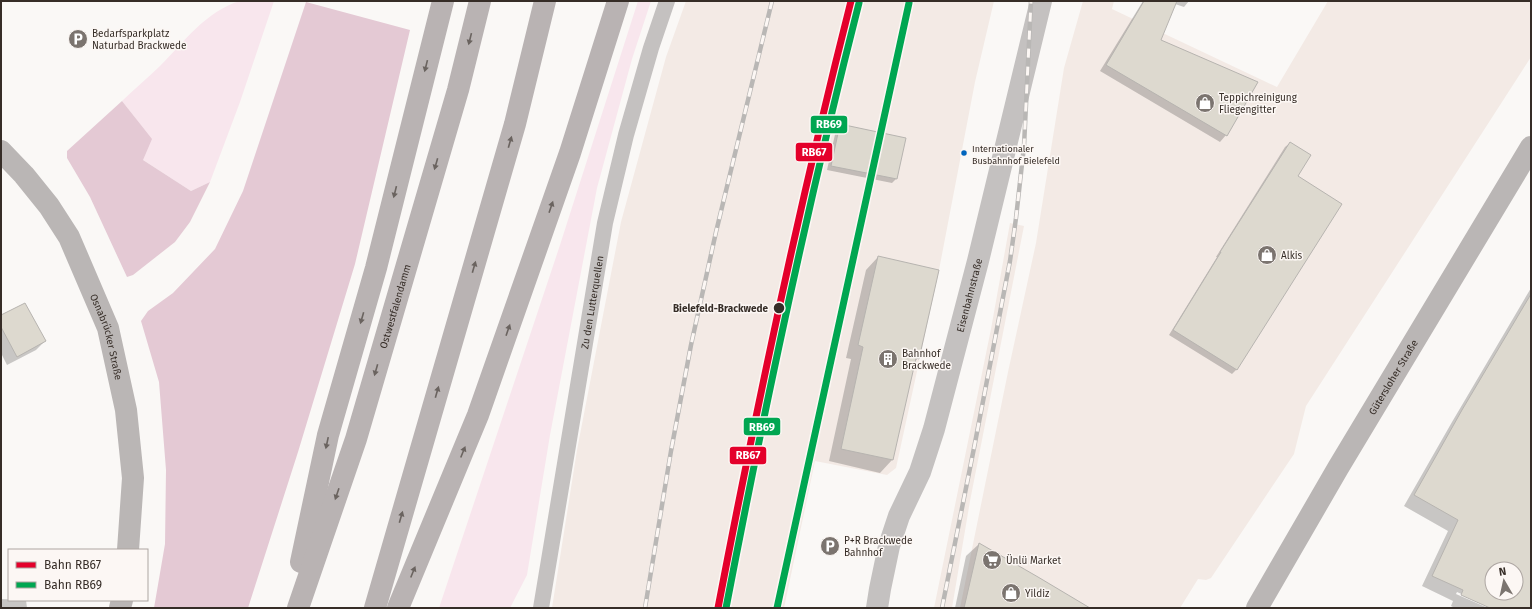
<svg xmlns="http://www.w3.org/2000/svg" width="1532" height="609" font-family="'Fira Sans',sans-serif">
<style>
.built{fill:#f3eae5}
.green{fill:#f8e6ed}
.forest{fill:#e4c9d4}
.shadow{fill:#0003;fill-rule:evenodd}
.building{fill:#ddd9cf;stroke:#b7b4b0;fill-rule:evenodd}
.lines{fill:none;stroke-linecap:round;stroke-linejoin:round}
.lane{stroke:#c4c1c0;stroke-width:16}
.street{stroke:#c4c1c0;stroke-width:22}
.secondary{stroke:#bab6b5;stroke-width:22}
.highway{stroke:#b9b3b3;stroke-width:22}
.rail-casing{stroke:#b9b7b5;stroke-width:4.5}
.rail{stroke:#fcf7f4;stroke-width:3;stroke-dasharray:9;stroke-linecap:butt}
.rail-1-casing{stroke:#fcf7f4;stroke-width:10}
.rail-2-casing{stroke:#fcf7f4;stroke-width:10}
.rail-1{stroke:#e4002b;stroke-width:7}
.rail-2{stroke:#00a651;stroke-width:7}
.oneway{fill:#6a635f}
.bus-dot{fill:#0065bd;stroke:#fcf7f4;stroke-width:1.5}
.stop-dot{fill:#362d27;stroke:#fcf7f4;stroke-width:1.5}
.labels{text-anchor:middle;stroke-width:3;stroke-linejoin:round;paint-order:stroke}
.bus-label{font-size:9px;fill:#362d27;stroke:#fcf7f4;text-anchor:start}
.poi-label{font-size:10px;fill:#362d27;stroke:#fcf7f4;text-anchor:start}
.street-label{font-size:10px;fill:#362d27;stroke:#fcf7f4}
.stop-label{font-size:10px;font-weight:bold;fill:#362d27;stroke:#fcf7f4;text-anchor:end}
.line-badge{stroke:#fcf7f4;stroke-width:1.5}
.badge-label{font-size:11px;text-anchor:middle;font-weight:bold;fill:#fff}
</style>
<rect width="100%" height="100%" fill="#faf8f6"/>
<g class="built">
<path d="M686,1H994L975,82L939,270L896,468L887,475L815,461L784,608H552L577,450L621,222L666,57Z"/>
<path d="M1083,1H1114L1112,9L1277,87L1328,1H1531V57L1306,406L1294,454L1211,578L1206,580L1198,579L1180,608H960L1008,372L1036,243L1064,68Z"/>
<path d="M1010,223L1024,226L970,501L952,608H934L991,329Z"/>
</g>
<g class="green">
<path d="M240,1H274L240,102L210,182L191,191L143,160L136,119L122,101C134,89 148,78 160,66C184,42 206,11 240,1Z"/>
<path d="M638,1H651L632,59L597,188L550,435L527,575L510,608H439L560,245Z"/>
</g>
<g class="forest">
<path d="M306,2L410,30L355,264L298,452L248,608H154L165,544L166,470L159,382L141,321L148,311L173,293L215,249L243,191Z"/>
<path d="M122,101L152,139L143,160L191,191L210,182L190,222L175,242L133,275L127,277L90,197L67,158V151Z"/>
</g>
<g class="shadow">
<path d="M1143,1H1189L1184,7L1175,4L1160,40L1257,83L1226,135L1220,142L1100,71Z"/>
<path d="M840,125L896,179L892,183L827,170L836,130Z"/>
<path d="M1290,143L1296,176L1236,370L1232,374L1169,335L1217,257H1216L1285,147Z"/>
<path d="M878,257L918,358L914,363L892,460L880,473L829,461L851,359L846,358L866,270Z"/>
<path d="M1531,288V608H1493L1457,592L1456,594L1488,608H1455L1451,606L1453,601L1422,586L1448,531L1404,506L1452,422ZM1492,569H1516V593H1492Z"/>
<path d="M1,316L45,341L36,350L7,365L1,353Z"/>
<path d="M979,544L1087,608H955L966,556Z"/>
<path d="M1,599L26,600L27,608H1Z"/>
</g>
<g class="building">
<path d="M1144,1H1177L1161,40L1258,82L1227,136L1106,65Z"/>
<path d="M840,124L906,138L897,179L831,166Z"/>
<path d="M1290,142L1311,155L1298,176L1342,204L1237,370L1173,330L1221,252H1220Z"/>
<path d="M878,256L939,270L919,359L916,358L893,460L841,449L863,347L858,345Z"/>
<path d="M1531,294V608H1490L1461,595L1463,590L1432,576L1458,520L1414,495L1462,410ZM1492,569H1516V593H1492Z"/>
<path d="M25,303L46,341L17,357L1,327V315Z"/>
<path d="M979,543L1038,577L1090,608H964Z"/>
</g>
<g class="lines">
<path class="lane" id="s1" d="M541,608L605,223L626,135L651,48L667,1"/>
<path class="street" id="s2" d="M877,608L880,589L889,546L899,516L920,472L934,429L978,261L1041,1"/>
<g class="secondary">
<path id="s3" d="M1,151L24,175L49,206L69,237L108,328L126,410L133,478L128,550"/>
<path d="M120,608L122,600"/>
<path id="s4" d="M1257,608L1338,468L1531,147"/>
</g>
<g class="highway">
<path d="M301,562L328,435L376,268L443,1"/>
<path id="s5" d="M298,608L356,439L458,90L480,1"/>
<path d="M375,608L515,124L545,1"/>
<path d="M398,608L478,415L570,153L618,1"/>
</g>
<defs>
<g id="rail">
<path d="M645,608L671,451L691,345L716,232L772,1"/>
<path d="M942,608L974,448L1010,261L1016,218L1024,146L1031,1"/>
</g>
</defs>
<use href="#rail" class="rail-casing"/>
<use href="#rail" class="rail"/>
<defs>
<path id="rail-1" d="M718,608C757,404 800,202 851,1"/>
<g id="rail-2">
<path d="M726,608C765,405 808,203 859,3"/>
<path d="M777,608L909,3"/>
</g>
</defs>
<use href="#rail-1" class="rail-1-casing"/>
<use href="#rail-2" class="rail-2-casing"/>
<use href="#rail-1" class="rail-1"/>
<use href="#rail-2" class="rail-2"/>
</g>
<defs><path id="oneway-solid" d="M-6-.8H1V-3.2L6.5 0L1 3.2V.8H-6Z"/></defs>
<g class="oneway">
<use href="#oneway-solid" transform="translate(470 39) rotate(104)"/>
<use href="#oneway-solid" transform="translate(426 66) rotate(104)"/>
<use href="#oneway-solid" transform="translate(510 142) rotate(-74)"/>
<use href="#oneway-solid" transform="translate(436 164) rotate(106)"/>
<use href="#oneway-solid" transform="translate(395 192) rotate(104)"/>
<use href="#oneway-solid" transform="translate(551 207) rotate(-71)"/>
<use href="#oneway-solid" transform="translate(474 267) rotate(-74)"/>
<use href="#oneway-solid" transform="translate(362 318) rotate(106)"/>
<use href="#oneway-solid" transform="translate(508 330) rotate(-71)"/>
<use href="#oneway-solid" transform="translate(376 370) rotate(106)"/>
<use href="#oneway-solid" transform="translate(437 392) rotate(-74)"/>
<use href="#oneway-solid" transform="translate(327 443) rotate(102)"/>
<use href="#oneway-solid" transform="translate(463 452) rotate(-68)"/>
<use href="#oneway-solid" transform="translate(337 494) rotate(109)"/>
<use href="#oneway-solid" transform="translate(401 517) rotate(-74)"/>
<use href="#oneway-solid" transform="translate(413 572) rotate(-68)"/>
</g>
<defs>
<symbol id="parking-disc" viewBox="-11 -11 22 22"><circle r="9.5" fill="#7b746f" stroke="#fcf7f4"/><path d="M-3.5-5.5H1a3.5 3.5 0 0 1 0 7H-1V5.5H-3.5ZM-1-3.4V-.6H.8a1.4 1.4 0 0 0 0-2.8Z" fill="#fff"/></symbol>
<symbol id="shop-disc" viewBox="-11 -11 22 22"><circle r="9.5" fill="#7b746f" stroke="#fcf7f4"/><path d="M-5-2.5h2.3a2.7 3.5 0 0 1 5.4 0H5L5.5 6h-11ZM-1.5-2.5h3a1.5 2.3 0 0 0-3 0Z" fill="#fff"/></symbol>
<symbol id="building-disc" viewBox="-11 -11 22 22"><circle r="9.5" fill="#7b746f" stroke="#fcf7f4"/><path d="M-4-6H4V6H1V3H-1V6H-4ZM-2.5-4.3h1.7v1.8h-1.7ZM.8-4.3h1.7v1.8H.8ZM-2.5-1h1.7V.8h-1.7ZM.8-1h1.7V.8H.8Z" fill="#fff"/></symbol>
<symbol id="supermarket-disc" viewBox="-11 -11 22 22"><circle r="9.5" fill="#7b746f" stroke="#fcf7f4"/><path d="M-6-5.5h2.5l.6 2H6L4.5 2H-2.5L-4.4-4H-6ZM-1.5 3.2a1.3 1.3 0 1 0 .1 0ZM3 3.2a1.3 1.3 0 1 0 .1 0Z" fill="#fff"/></symbol>
</defs>
<g fill-rule="evenodd">
<use href="#parking-disc" x="67" y="28" width="22" height="22"/>
<use href="#shop-disc" x="1194" y="92" width="22" height="22"/>
<use href="#shop-disc" x="1256" y="244" width="22" height="22"/>
<use href="#building-disc" x="877" y="348" width="22" height="22"/>
<use href="#parking-disc" x="819" y="535" width="22" height="22"/>
<use href="#supermarket-disc" x="981" y="549" width="22" height="22"/>
<use href="#shop-disc" x="1000" y="582" width="22" height="22"/>
</g>
<circle class="bus-dot" cx="964" cy="153" r="3.5"/>
<circle class="stop-dot" cx="779" cy="308" r="6"/>
<g class="labels">
<g class="bus-label">
<text x="972" y="152">Internationaler<tspan x="972" dy="12">Busbahnhof Bielefeld</tspan></text>
</g>
<g class="poi-label">
<text x="92" y="37">Bedarfsparkplatz<tspan x="92" dy="12">Naturbad Brackwede</tspan></text>
<text x="1219" y="101">Teppichreinigung<tspan x="1219" dy="12">Fliegengitter</tspan></text>
<text x="1281" y="259">Alkis</text>
<text x="902" y="357">Bahnhof<tspan x="902" dy="12">Brackwede</tspan></text>
<text x="844" y="544">P+R Brackwede<tspan x="844" dy="12">Bahnhof</tspan></text>
<text x="1006" y="564">Ünlü Market</text>
<text x="1025" y="597">Yildiz</text>
</g>
<g class="street-label">
<text dy="4" stroke="none"><textPath href="#s2" startOffset="327">Eisenbahnstraße</textPath></text>
<text dy="4" stroke="none"><textPath href="#s1" startOffset="310">Zu den Lutterquellen</textPath></text>
<text dy="4" stroke="none"><textPath href="#s5" startOffset="317">Ostwestfalendamm</textPath></text>
<text dy="4" stroke="none"><textPath href="#s3" startOffset="217">Osnabrücker Straße</textPath></text>
<text dy="4" stroke="none"><textPath href="#s4" startOffset="268">Gütersloher Straße</textPath></text>
</g>
<g class="stop-label">
<text x="768" y="312">Bielefeld-Brackwede</text>
</g>
</g>
<g class="line-badge">
<rect x="810" y="115" width="38" height="19" rx="4" fill="#00a651"/>
<rect x="795" y="142" width="38" height="20" rx="4" fill="#e4002b"/>
<rect x="743" y="417" width="38" height="19" rx="4" fill="#00a651"/>
<rect x="729" y="446" width="38" height="19" rx="4" fill="#e4002b"/>
</g>
<g class="badge-label">
<text x="829" y="128">RB69</text>
<text x="814" y="156">RB67</text>
<text x="762" y="431">RB69</text>
<text x="748" y="459">RB67</text>
</g>
<rect width="1532" height="609" fill="none" stroke="#362d27" stroke-width="4"/>
<rect x="8" y="549" width="140" height="52" fill="#fcf7f4" stroke="#ada6a2"/>
<rect x="16" y="562" width="20" height="6" fill="#e4002b" stroke="#ada6a2"/>
<text x="44" y="569" font-size="12" fill="#362d27">Bahn RB67</text>
<rect x="16" y="582" width="20" height="6" fill="#00a651" stroke="#ada6a2"/>
<text x="44" y="589" font-size="12" fill="#362d27">Bahn RB69</text>
<g transform="translate(1504 581) rotate(351)"><circle r="19" fill="#fcf7f4" stroke="#ada6a2"/>
<path d="M0-3L7 15L0 10L-7 15Z" fill="#7b746f"/>
<text y="-6" font-size="11" font-weight="bold" text-anchor="middle" fill="#362d27">N</text>
</g>
</svg>
